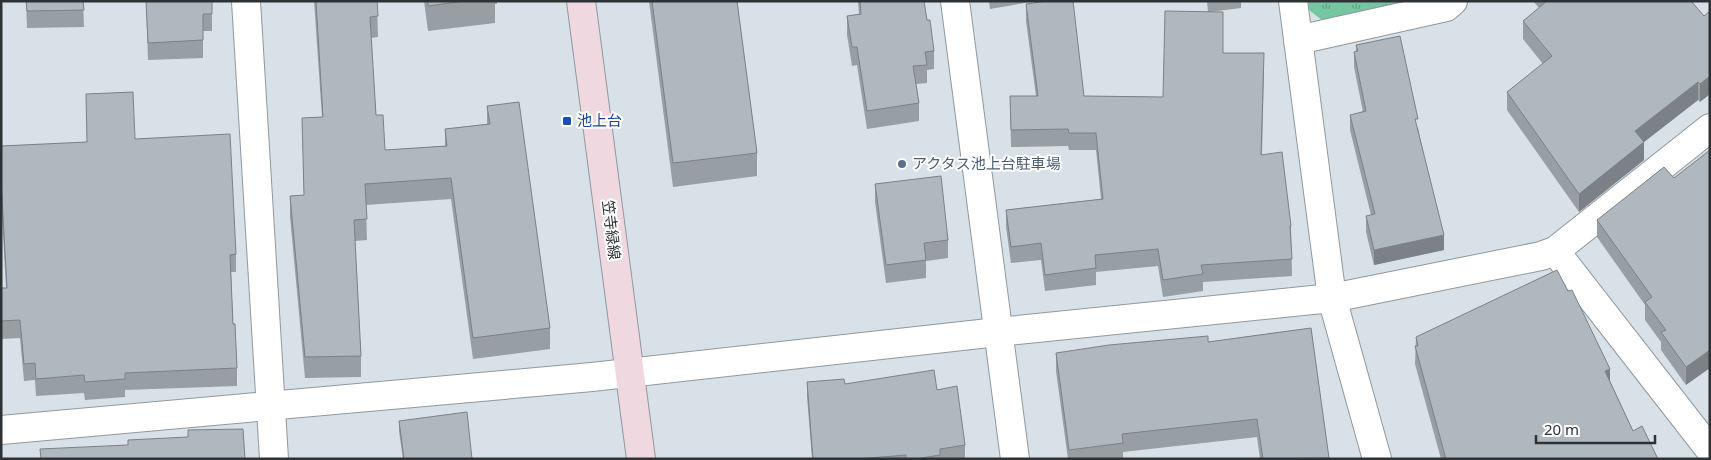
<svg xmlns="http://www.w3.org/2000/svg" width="1711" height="460" font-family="'Noto Sans','Noto Sans JP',sans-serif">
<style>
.park{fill:url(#park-tufts)}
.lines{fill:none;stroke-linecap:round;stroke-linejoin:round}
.street-casing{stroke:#90989f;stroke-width:30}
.secondary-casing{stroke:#90989f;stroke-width:30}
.street{stroke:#fff;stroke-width:28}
.secondary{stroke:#f0d8e0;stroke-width:28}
.wall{fill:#979ea4}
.shaded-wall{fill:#7b8186}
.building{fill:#b0b8bf;stroke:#7b8186}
.transit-dot{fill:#1a4fb4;stroke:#fff;stroke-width:2}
.service-dot{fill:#5c6f8a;stroke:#fff;stroke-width:2}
.labels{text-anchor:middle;stroke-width:4;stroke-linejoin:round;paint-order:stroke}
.transit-label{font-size:15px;fill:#164399;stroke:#fff;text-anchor:start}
.service-label{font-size:15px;fill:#4e5e75;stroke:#fff;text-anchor:start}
.street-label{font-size:15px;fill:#2e3235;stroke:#fff}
</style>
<defs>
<pattern id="park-tufts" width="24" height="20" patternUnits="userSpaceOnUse" patternTransform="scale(1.25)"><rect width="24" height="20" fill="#76c6a2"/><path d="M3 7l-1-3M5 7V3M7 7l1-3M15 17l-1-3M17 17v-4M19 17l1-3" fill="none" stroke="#61a185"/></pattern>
</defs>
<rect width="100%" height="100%" fill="#d8e1e8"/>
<path class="park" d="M1308,1H1428L1327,24L1309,10Z"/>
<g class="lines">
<defs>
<g id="street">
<path d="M246,1L274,459"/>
<path d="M955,1L1015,459"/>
<path d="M1293,1L1332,298L1377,459"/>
<path d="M1298,40L1446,7L1453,1"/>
<path d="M1555,251L1710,450"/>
<path d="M1,430L592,377L998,332L1332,298L1541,256L1555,251L1710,128"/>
</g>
<path id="secondary" d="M581,1L641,459"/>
</defs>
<use href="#street" class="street-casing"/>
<use href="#secondary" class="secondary-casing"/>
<use href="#street" class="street"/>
<use href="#secondary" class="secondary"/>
</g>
<g class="wall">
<path d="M26,1H83L84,27L27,28Z"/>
<path d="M146,1H212V31H203V58L148,60Z"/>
<path d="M314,1H377L378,37L371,38L376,115L385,150L445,146V129L487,124V106L550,328V349L473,359L451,199L366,205L367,240L355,241L361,356V377L305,378L290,217V196L304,195L302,118L322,117Z"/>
<path d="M424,1H497V4H495V23L428,31Z"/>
<path d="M649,1H737L757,153V176L673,187Z"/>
<path d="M858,1H924L927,20L934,51V69L927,70V83L916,84L919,103V121L867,129L857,65L852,66L847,35V16L859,15Z"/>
<path d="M989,1H1036L990,9Z"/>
<path d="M1207,1H1241V8L1209,12L1223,53L1264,70L1262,155L1291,226L1292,276L1203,282V291L1163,297L1158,266L1096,272V285L1045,291L1041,260L1011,263L1006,227V210L1101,199L1096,150H1069L1068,146L1011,147L1010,96H1036L1026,21V4L1084,96L1163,97L1208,12Z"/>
<path d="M1533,1H1691L1704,16L1700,102L1698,100L1644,142V160L1579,212L1507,110V92L1543,64L1523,39V21L1539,8Z"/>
<path d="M1356,45L1418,128L1444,250L1374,265L1366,232V216L1371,215L1350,130V115L1363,112L1354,67V52H1356Z"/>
<path d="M86,94L135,139L236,254V272H231L233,324L237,368V386L125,390V397L85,400L84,393L36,396L35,380L24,381L20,338L1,339V288H6L1,197V146L87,142Z"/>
<path d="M1710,150L1686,385L1661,350V342L1645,320V305L1597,237V220L1674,178Z"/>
<path d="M875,184L948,240V258L926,261V278L886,283L875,202Z"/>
<path d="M1311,328L1329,459H1260L1257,437L1123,452V459H1068L1056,371V353L1208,342Z"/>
<path d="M1416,337L1610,381L1633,431L1658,459H1441L1415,364Z"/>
<path d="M807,382L937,390L965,445V459H812L807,397Z"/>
<path d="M399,421L472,459H403L399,431Z"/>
</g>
<g class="shaded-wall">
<path d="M1710,76V94L1700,102V84Z"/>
<path d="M1698,82V100L1635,149V131Z"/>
<path d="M1644,142V160L1579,212V194Z"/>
<path d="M1444,235V250L1374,265V250Z"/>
<path d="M1710,350V368L1686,385V367Z"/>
<path d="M1610,369V387L1605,371Z"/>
</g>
<g class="building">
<path d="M26,1H83L84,10L27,11Z"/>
<path d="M146,1H212V14H203V40L148,43Z"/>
<path d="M316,1H377L378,16L370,17L376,115H383L385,150L447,146L445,129L490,124L487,106L519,102L550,328L473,338L451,178L365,184L367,219L354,220L361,356L305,357L290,196L304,195L302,118L323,117Z"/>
<path d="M428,1H464L428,6Z"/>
<path d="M652,1H737L757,153L673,163Z"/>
<path d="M860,1H924L927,20H930L934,51L925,52L927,65L913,66L919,103L867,111L857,47H852L847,16L861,14Z"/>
<path d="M1047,1H1073L1084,96L1163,97L1165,11L1223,12V53H1264L1261,155L1282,152L1291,226H1290L1292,259L1201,265L1203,274L1163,280L1158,249L1095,255L1096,268L1045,275L1041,243L1011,247L1006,210L1103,199L1096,133H1069L1068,129L1011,130L1010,96H1038L1026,4Z"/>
<path d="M1547,1H1691L1704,16L1710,11V76L1700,84L1698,82L1635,131L1644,142L1579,194L1507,92L1552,56L1523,21Z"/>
<path d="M1400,36L1418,119H1415L1444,235L1374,250L1366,216L1375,214L1350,115L1366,111L1354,52L1358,51L1356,45Z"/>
<path d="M133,92L135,139L230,134L236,254L230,255L233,324H235L237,368L125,373V379L85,382L84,375L36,379L35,363L24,364L20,320L1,321V288H7L1,179V146L87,142L86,94Z"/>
<path d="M1710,150V350L1686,367L1661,332L1666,330L1645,302L1652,297L1597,220L1664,167L1674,178Z"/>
<path d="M941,176L948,240L924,243L926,260L886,265L875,184Z"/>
<path d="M1557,270L1568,291L1572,290L1610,369L1605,371L1633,431L1642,426L1658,459H1446L1415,346H1418L1416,337Z"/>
<path d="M1311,328L1329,458L1263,459L1257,419L1122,434L1123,443L1069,450L1056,353L1109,345L1208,336V342Z"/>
<path d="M934,370L937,390L957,386L965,445L940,449V455L915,459H906V455L857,459H813L807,382L844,379L845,384Z"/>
<path d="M467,412L472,459H404L399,421Z"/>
<path d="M243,429L245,459H41L40,449L128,445V440L188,437V430Z"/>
</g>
<rect class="transit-dot" x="562" y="116" width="10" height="10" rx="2.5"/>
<circle class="service-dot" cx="902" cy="164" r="5"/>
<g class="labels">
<g class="transit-label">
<text x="577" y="126">池上台</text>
</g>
<g class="service-label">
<text x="912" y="169">アクタス池上台駐車場</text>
</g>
<g class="street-label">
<text transform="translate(611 230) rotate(83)" y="5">笠寺緑線</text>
</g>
</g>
<rect width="1711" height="460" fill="none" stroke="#2e3235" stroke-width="5"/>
<path d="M1536 435v8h119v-8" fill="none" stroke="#2e3235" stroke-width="2.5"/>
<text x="1544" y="435" font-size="15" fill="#2e3235" stroke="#ffffff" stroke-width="4" paint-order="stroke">20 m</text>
</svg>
